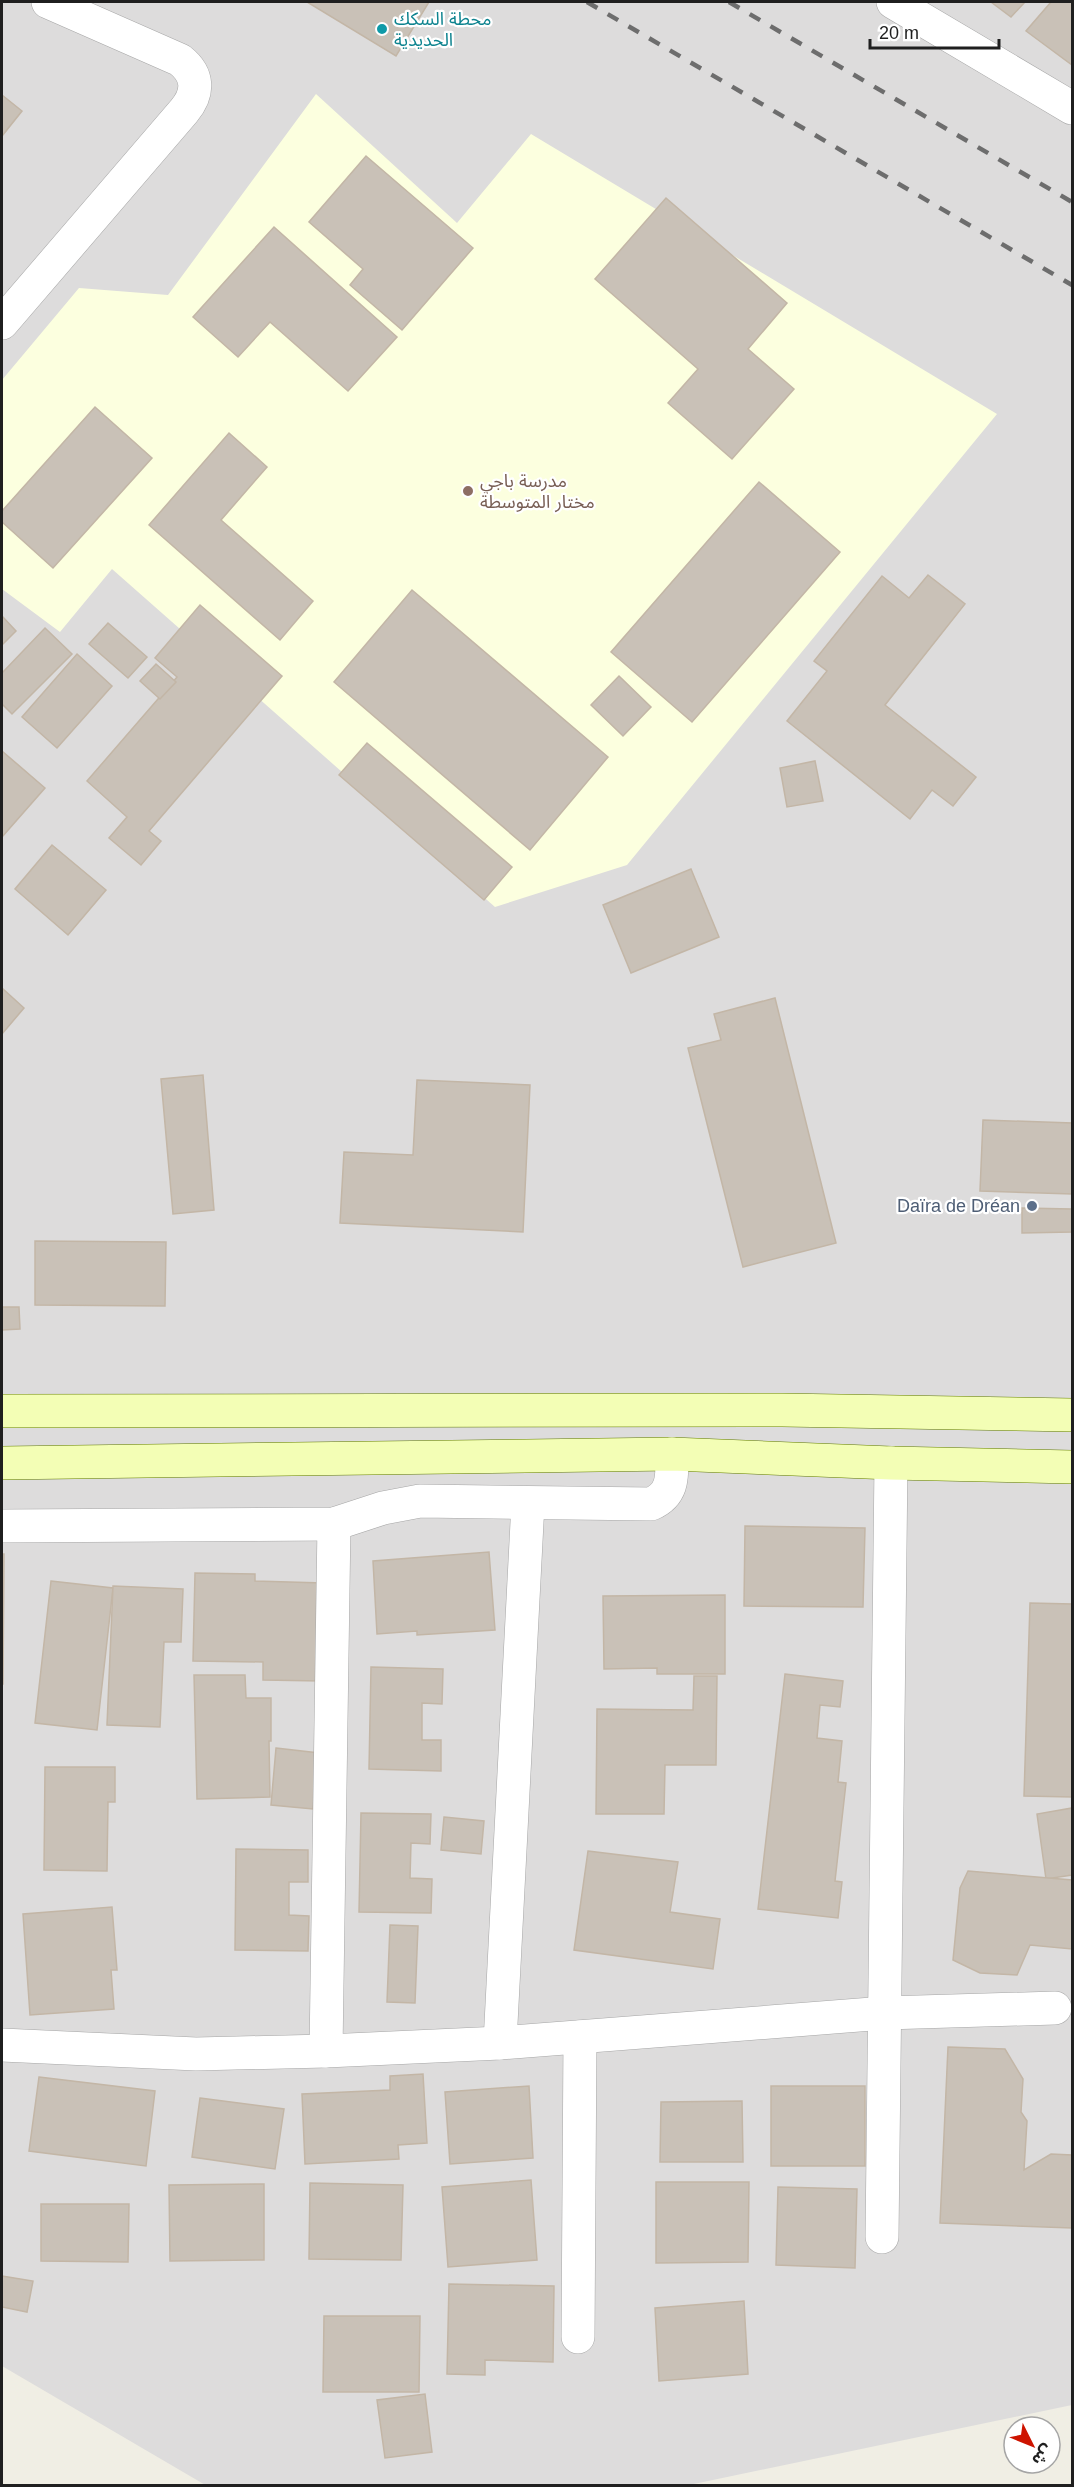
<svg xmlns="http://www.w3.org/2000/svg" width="1074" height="2487" font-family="Arial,'Noto Sans Arabic',sans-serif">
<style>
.residential{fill:#dddcdc}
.education{fill:#fcffdf}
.building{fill:#c9c1b7;stroke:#c3b6a6;stroke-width:1.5}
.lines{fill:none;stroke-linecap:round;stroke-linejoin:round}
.street-casing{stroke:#a6a6a6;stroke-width:34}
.secondary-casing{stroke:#627c00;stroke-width:34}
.street{stroke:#fff;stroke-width:33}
.secondary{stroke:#f3feb5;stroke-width:33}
.rail{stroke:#6d6d6d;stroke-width:4.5;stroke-dasharray:12 12;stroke-linecap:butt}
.culture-dot{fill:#0f9aa8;stroke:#fff;stroke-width:2}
.education-dot{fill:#8d6e63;stroke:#fff;stroke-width:2}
.service-dot{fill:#5c6f8a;stroke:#fff;stroke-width:2}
.labels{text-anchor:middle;stroke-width:4.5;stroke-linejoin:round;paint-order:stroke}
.culture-label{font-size:18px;fill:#0d838f;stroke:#fff;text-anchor:start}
.education-label{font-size:18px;fill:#785e54;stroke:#fff;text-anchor:start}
.service-label{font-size:18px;fill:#4e5e75;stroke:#fff;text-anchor:end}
</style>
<rect width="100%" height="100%" fill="#f0eee4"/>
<path class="residential" d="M2,2H1072V2405L689,2485L207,2486L2,2366Z"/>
<path class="education" d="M316,94L457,223L531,134L997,414L627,865L495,907L112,569L60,632L2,589V380L79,288L168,295Z"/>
<g class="building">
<path d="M307,2H429L396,56Z"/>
<path d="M991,2H1025L1011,17Z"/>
<path d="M1051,2H1072V65L1026,31Z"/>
<path d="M2,95L22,111L2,136Z"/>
<path d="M366,156L473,248L402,330L350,285L363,269L309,222Z"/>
<path d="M666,198L787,303L748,349L794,389L732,459L668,403L698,369L595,279Z"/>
<path d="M274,227L397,337L348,391L270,322L238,357L193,317Z"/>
<path d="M95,407L152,458L53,568L2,522V511Z"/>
<path d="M229,433L267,467L221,520L313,601L280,640L149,525Z"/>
<path d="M759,482L840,552L692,722L611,652Z"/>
<path d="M928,575L965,604L885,705L976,777L953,806L932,790L910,819L787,721L827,671L814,661L882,576L909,598Z"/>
<path d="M412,590L608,757L530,850L334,682Z"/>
<path d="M200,605L282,676L149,831L161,841L141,865L109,838L127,817L87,781L177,677L155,658Z"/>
<path d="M2,616L16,631L2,645Z"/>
<path d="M108,623L147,657L128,678L89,644Z"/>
<path d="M45,628L72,654L12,714L2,704V673Z"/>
<path d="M77,654L112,686L57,748L22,717Z"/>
<path d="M156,664L176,682L160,699L140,681Z"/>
<path d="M619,676L651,707L623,736L591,705Z"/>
<path d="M367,743L512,867L484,900L339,775Z"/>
<path d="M2,751L45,788L2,837Z"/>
<path d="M815,761L823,801L787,807L780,768Z"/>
<path d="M52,845L106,890L68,935L15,889Z"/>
<path d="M691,869L719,937L631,973L603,905Z"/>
<path d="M2,988L24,1008L2,1034Z"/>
<path d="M775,998L836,1243L743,1267L688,1048L721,1040L714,1014Z"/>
<path d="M203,1075L214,1210L173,1214L161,1079Z"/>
<path d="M417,1080L530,1085L523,1232L340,1223L344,1152L413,1155Z"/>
<path d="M983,1120L1072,1123V1194L980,1191Z"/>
<path d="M1022,1208L1072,1209V1232L1022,1233Z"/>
<path d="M35,1241L166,1242L165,1306L35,1305Z"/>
<path d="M2,1307H19L20,1329L2,1330Z"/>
<path d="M745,1526L865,1528L863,1607L744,1606Z"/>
<path d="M489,1552L495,1630L417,1635V1631L377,1634L373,1561Z"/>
<path d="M2,1554H4L3,1684H2Z"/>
<path d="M195,1573L255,1574V1581L323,1583L321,1681L263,1680V1662L193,1661Z"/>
<path d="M51,1581L113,1588L97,1730L35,1723Z"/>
<path d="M113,1586L183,1589L181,1642H164L160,1727L107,1725Z"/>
<path d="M725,1595V1674H657V1668L604,1669L603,1596Z"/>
<path d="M1030,1603L1072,1604V1797L1024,1796Z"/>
<path d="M371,1667L443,1669L442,1704L422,1703V1740H441V1771L369,1769Z"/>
<path d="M785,1674L843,1681L840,1707L820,1705L817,1738L842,1741L838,1782L846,1783L835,1881L842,1882L838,1918L758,1909Z"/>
<path d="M194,1675H245L246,1698H271V1741H269L270,1797L197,1799Z"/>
<path d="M694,1676H717L716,1765H665L664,1814H596L597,1709L693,1710Z"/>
<path d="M276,1748L319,1753L313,1809L271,1805Z"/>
<path d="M45,1767H115V1802H108L107,1871L44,1870Z"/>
<path d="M1072,1808V1875L1046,1879L1037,1814Z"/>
<path d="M361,1813L431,1814L430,1844L411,1843L410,1878L432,1879L431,1913L359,1912Z"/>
<path d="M444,1817L484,1821L481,1854L441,1850Z"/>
<path d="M236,1849L308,1850V1882H289V1915L309,1916L308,1951L235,1950Z"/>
<path d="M588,1851L678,1862L670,1912L720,1919L713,1969L574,1950Z"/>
<path d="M968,1871L1072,1880V1949L1030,1945L1017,1975L980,1973L953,1960L960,1888Z"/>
<path d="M112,1907L117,1970H111L114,2009L30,2015L23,1914Z"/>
<path d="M390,1925L418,1926L415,2003L387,2002Z"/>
<path d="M948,2047L1005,2049L1023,2079L1021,2112L1027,2121L1024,2170L1051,2154L1072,2155V2228L940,2223Z"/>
<path d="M423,2074L427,2143L398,2145L399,2159L305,2164L302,2094L390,2090V2076Z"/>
<path d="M39,2077L155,2091L146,2166L29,2151Z"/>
<path d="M529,2086L533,2158L450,2164L445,2092Z"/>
<rect x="771" y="2086" width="94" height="80"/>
<path d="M200,2098L284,2109L275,2169L192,2157Z"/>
<path d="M742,2101L743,2162H660L661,2102Z"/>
<path d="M531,2180L537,2260L448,2267L442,2187Z"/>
<path d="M656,2182H749L748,2262L656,2263Z"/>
<path d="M310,2183L403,2185L401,2260L309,2259Z"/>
<path d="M264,2184V2260L170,2261L169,2185Z"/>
<path d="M778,2187L857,2189L855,2268L776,2265Z"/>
<path d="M41,2204H129L128,2262L41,2261Z"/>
<path d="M2,2276L33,2281L27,2312L2,2307Z"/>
<path d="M449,2284L554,2286L553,2362L485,2360V2375L447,2374Z"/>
<path d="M744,2301L748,2374L659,2381L655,2308Z"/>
<path d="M324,2316H420L419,2392H323Z"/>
<path d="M425,2394L432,2452L385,2458L377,2400Z"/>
</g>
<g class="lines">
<defs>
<g id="street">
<path d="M893,2L1072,108"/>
<path d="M2,323L184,111C199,93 199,75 180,60L48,2"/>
<path d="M2,1526L334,1524L383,1508L420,1501L651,1504C674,1494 672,1476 672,1454"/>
<path d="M500,2043L528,1503"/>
<path d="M2,2045L196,2054L326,2051L500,2043L885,2013L1055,2008"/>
<path d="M326,2051L334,1524"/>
<path d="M882,2237L891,1463"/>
<path d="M578,2337L580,2037"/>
</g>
<g id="secondary">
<path d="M2,1411L782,1410L1072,1415"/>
<path d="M2,1463L672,1454L891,1463L1072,1467"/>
</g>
</defs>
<use href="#street" class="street-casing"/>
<use href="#secondary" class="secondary-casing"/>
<use href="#street" class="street"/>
<use href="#secondary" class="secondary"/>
<g class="rail">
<path d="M587,2L1072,285"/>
<path d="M729,2L1072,202"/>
</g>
</g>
<circle class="culture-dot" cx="382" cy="29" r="6"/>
<circle class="education-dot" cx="468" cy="491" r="6"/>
<circle class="service-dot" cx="1032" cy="1206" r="6"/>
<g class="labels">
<g class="culture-label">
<text x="394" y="25">محطة السكك<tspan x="394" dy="21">الحديدية</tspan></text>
</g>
<g class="education-label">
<text x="480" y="487">مدرسة باجي<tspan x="480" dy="21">مختار المتوسطة</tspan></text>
</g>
<g class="service-label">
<text x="1020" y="1212">Daïra de Dréan</text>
</g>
</g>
<rect width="1074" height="2487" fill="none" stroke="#1f1f1f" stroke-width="6"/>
<g transform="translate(1032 2445) rotate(133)"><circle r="28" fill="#ffffff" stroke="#a5a5a5" stroke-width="1.5"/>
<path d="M0-4.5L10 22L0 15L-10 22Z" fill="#ce1400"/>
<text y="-9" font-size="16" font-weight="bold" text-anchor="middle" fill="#1f1f1f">ش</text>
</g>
<path d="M870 39v9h129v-9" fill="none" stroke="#1f1f1f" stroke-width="3"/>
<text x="879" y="39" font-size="18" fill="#1f1f1f" stroke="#ffffff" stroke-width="4.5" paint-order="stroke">20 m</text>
</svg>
